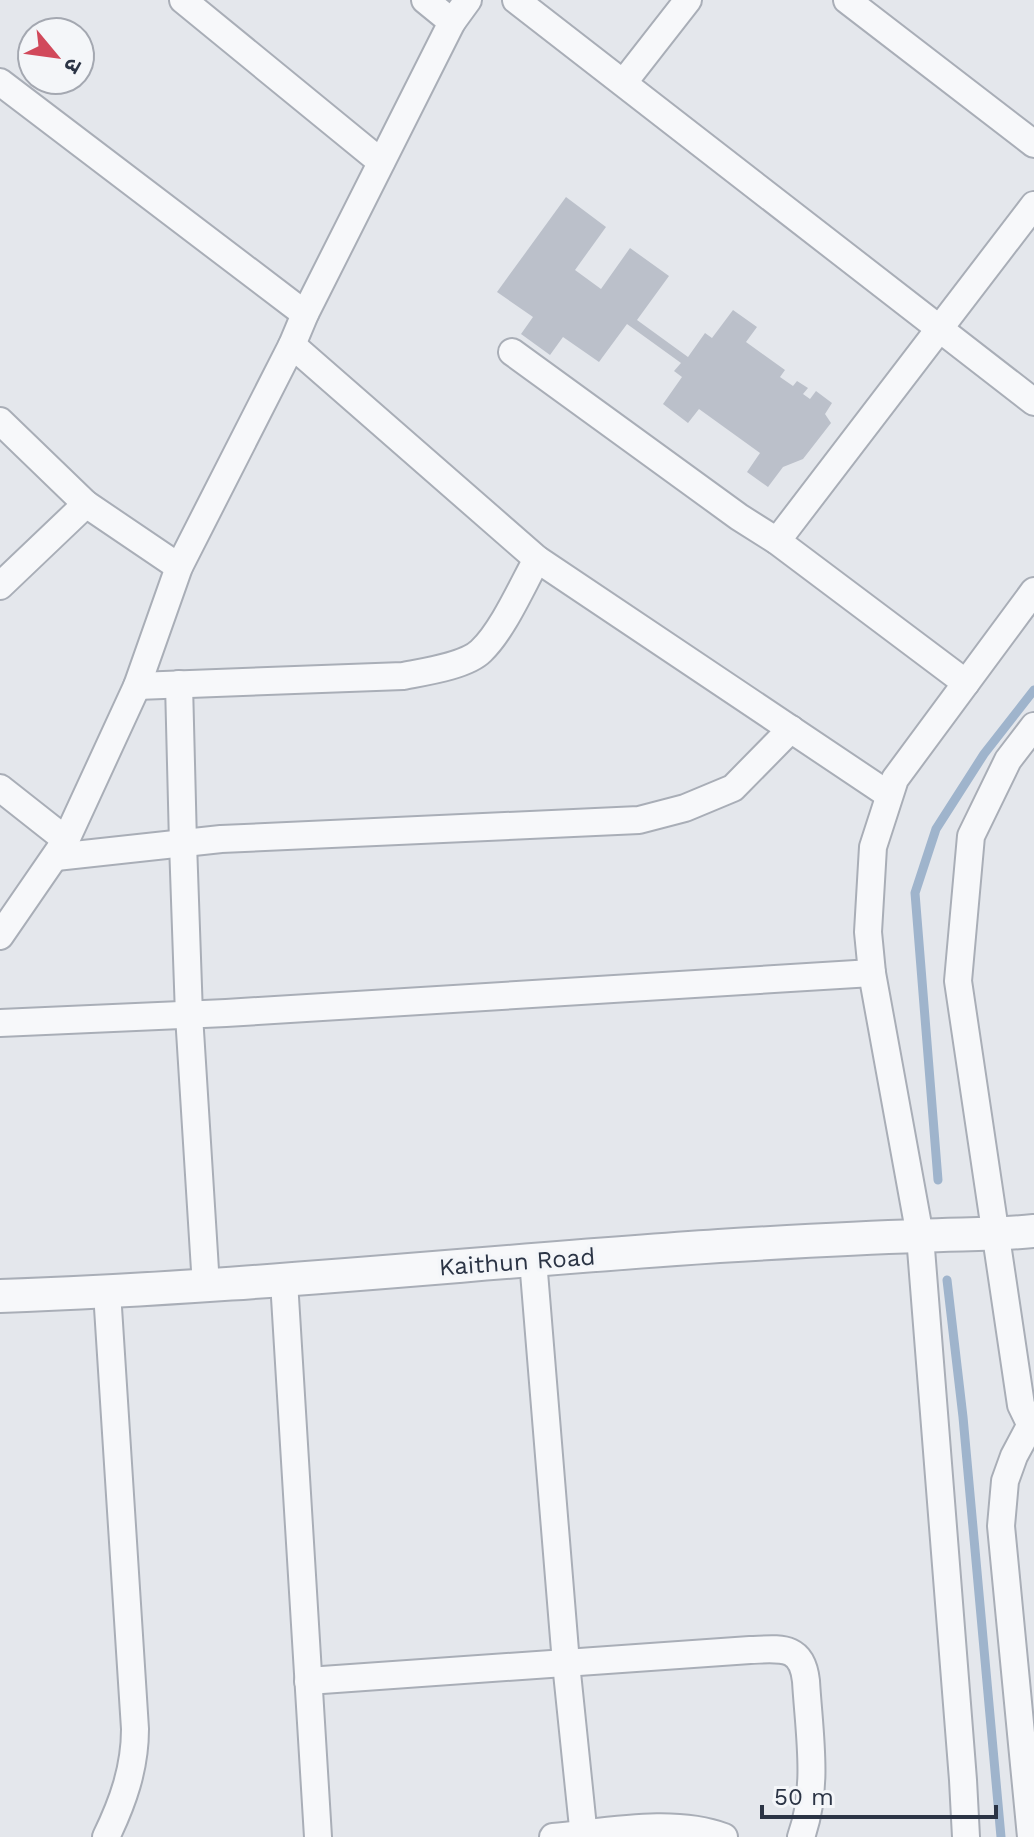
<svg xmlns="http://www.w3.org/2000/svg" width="1034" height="1837" font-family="'Work Sans','Noto Sans Devanagari',sans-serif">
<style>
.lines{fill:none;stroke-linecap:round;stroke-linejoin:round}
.stream{stroke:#9fb4cc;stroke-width:9}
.building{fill:#bbc0ca}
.minor-casing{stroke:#a9aeb7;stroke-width:30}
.tertiary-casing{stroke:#a9aeb7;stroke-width:36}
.minor{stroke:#f7f8fa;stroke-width:26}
.tertiary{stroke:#f7f8fa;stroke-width:32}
.labels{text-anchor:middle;stroke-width:7;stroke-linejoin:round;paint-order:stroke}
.street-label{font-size:24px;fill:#2b3445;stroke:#f4f6f9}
</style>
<rect width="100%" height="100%" fill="#e4e7ec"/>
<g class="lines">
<g class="stream">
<path d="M938,1180L915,893L936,829L984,754L1034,690"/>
<path d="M947,1280L963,1417L1001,1837"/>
</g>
</g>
<path class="building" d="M566,197L606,227L575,270L601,289L630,248L669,276L637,320L688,357L705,333L712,338L733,310L757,327L746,342L785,370L780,377L793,386L797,381L808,388L803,394L810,399L816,391L832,403L825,414L831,423L803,459L783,467L768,487L747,472L760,453L699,409L688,423L663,404L682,377L674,371L681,363L627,324L599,362L563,337L550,355L521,334L533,317L497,292Z"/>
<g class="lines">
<defs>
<g id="minor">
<path d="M183,0L381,162"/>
<path d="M425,0L452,22"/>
<path d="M516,0L1034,402"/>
<path d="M847,0L1034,144"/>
<path d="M0,82L305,314"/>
<path d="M624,82L688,0"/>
<path d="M292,345L537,559L889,795"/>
<path d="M512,352L739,517L777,541L966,683"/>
<path d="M0,421L86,504L179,567"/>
<path d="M777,541L1034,205"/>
<path d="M0,586L86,504"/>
<path d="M179,684L183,843L189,1015L206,1286"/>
<path d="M137,686L403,676C423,672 466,666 481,651C503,630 522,586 537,559"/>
<path d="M1034,726L1008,760L971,836L958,981L1021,1405L1034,1432"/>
<path d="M0,788L66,840"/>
<path d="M56,857L221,839L639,820L685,808L733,788L791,729"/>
<path d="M0,936L66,840L137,686L179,567L292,345L305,314L452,22L468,0"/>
<path d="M0,1023L226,1013L872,973"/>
<path d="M533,1260L566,1663L584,1837"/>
<path d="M284,1281L318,1837"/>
<path d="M1030,1426L1014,1456L1005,1481L1001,1526L1031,1837"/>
<path d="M308,1681L750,1650C780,1649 802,1644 806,1681C809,1733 819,1787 801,1837"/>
<path d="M106,1837C123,1802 135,1768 135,1729L107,1292"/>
<path d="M553,1837C607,1832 673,1818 724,1837"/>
<path d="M966,1837L963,1780L920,1236L872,973L868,932L873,847L895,779L1034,591"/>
</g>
<path id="tertiary" d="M0,1296C240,1288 479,1262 719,1246C786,1242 853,1238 919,1236C958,1234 995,1235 1034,1231"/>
</defs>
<use href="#minor" class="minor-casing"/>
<use href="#tertiary" class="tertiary-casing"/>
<use href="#minor" class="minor"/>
<use href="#tertiary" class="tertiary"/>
</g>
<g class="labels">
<g class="street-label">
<text transform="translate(517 1262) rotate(-4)" y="8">Kaithun Road</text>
</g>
</g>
<g transform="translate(56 56) rotate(119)"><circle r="38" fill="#f4f6f9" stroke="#a4a8b1" stroke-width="2"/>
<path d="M0-6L14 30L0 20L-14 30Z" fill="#d1495b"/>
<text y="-12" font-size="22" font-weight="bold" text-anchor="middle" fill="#2b3445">उ</text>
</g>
<path d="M762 1805v12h234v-12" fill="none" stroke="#2b3445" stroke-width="4"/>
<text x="774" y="1805" font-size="24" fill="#2b3445" stroke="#f4f6f9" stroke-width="6" paint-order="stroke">50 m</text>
</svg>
